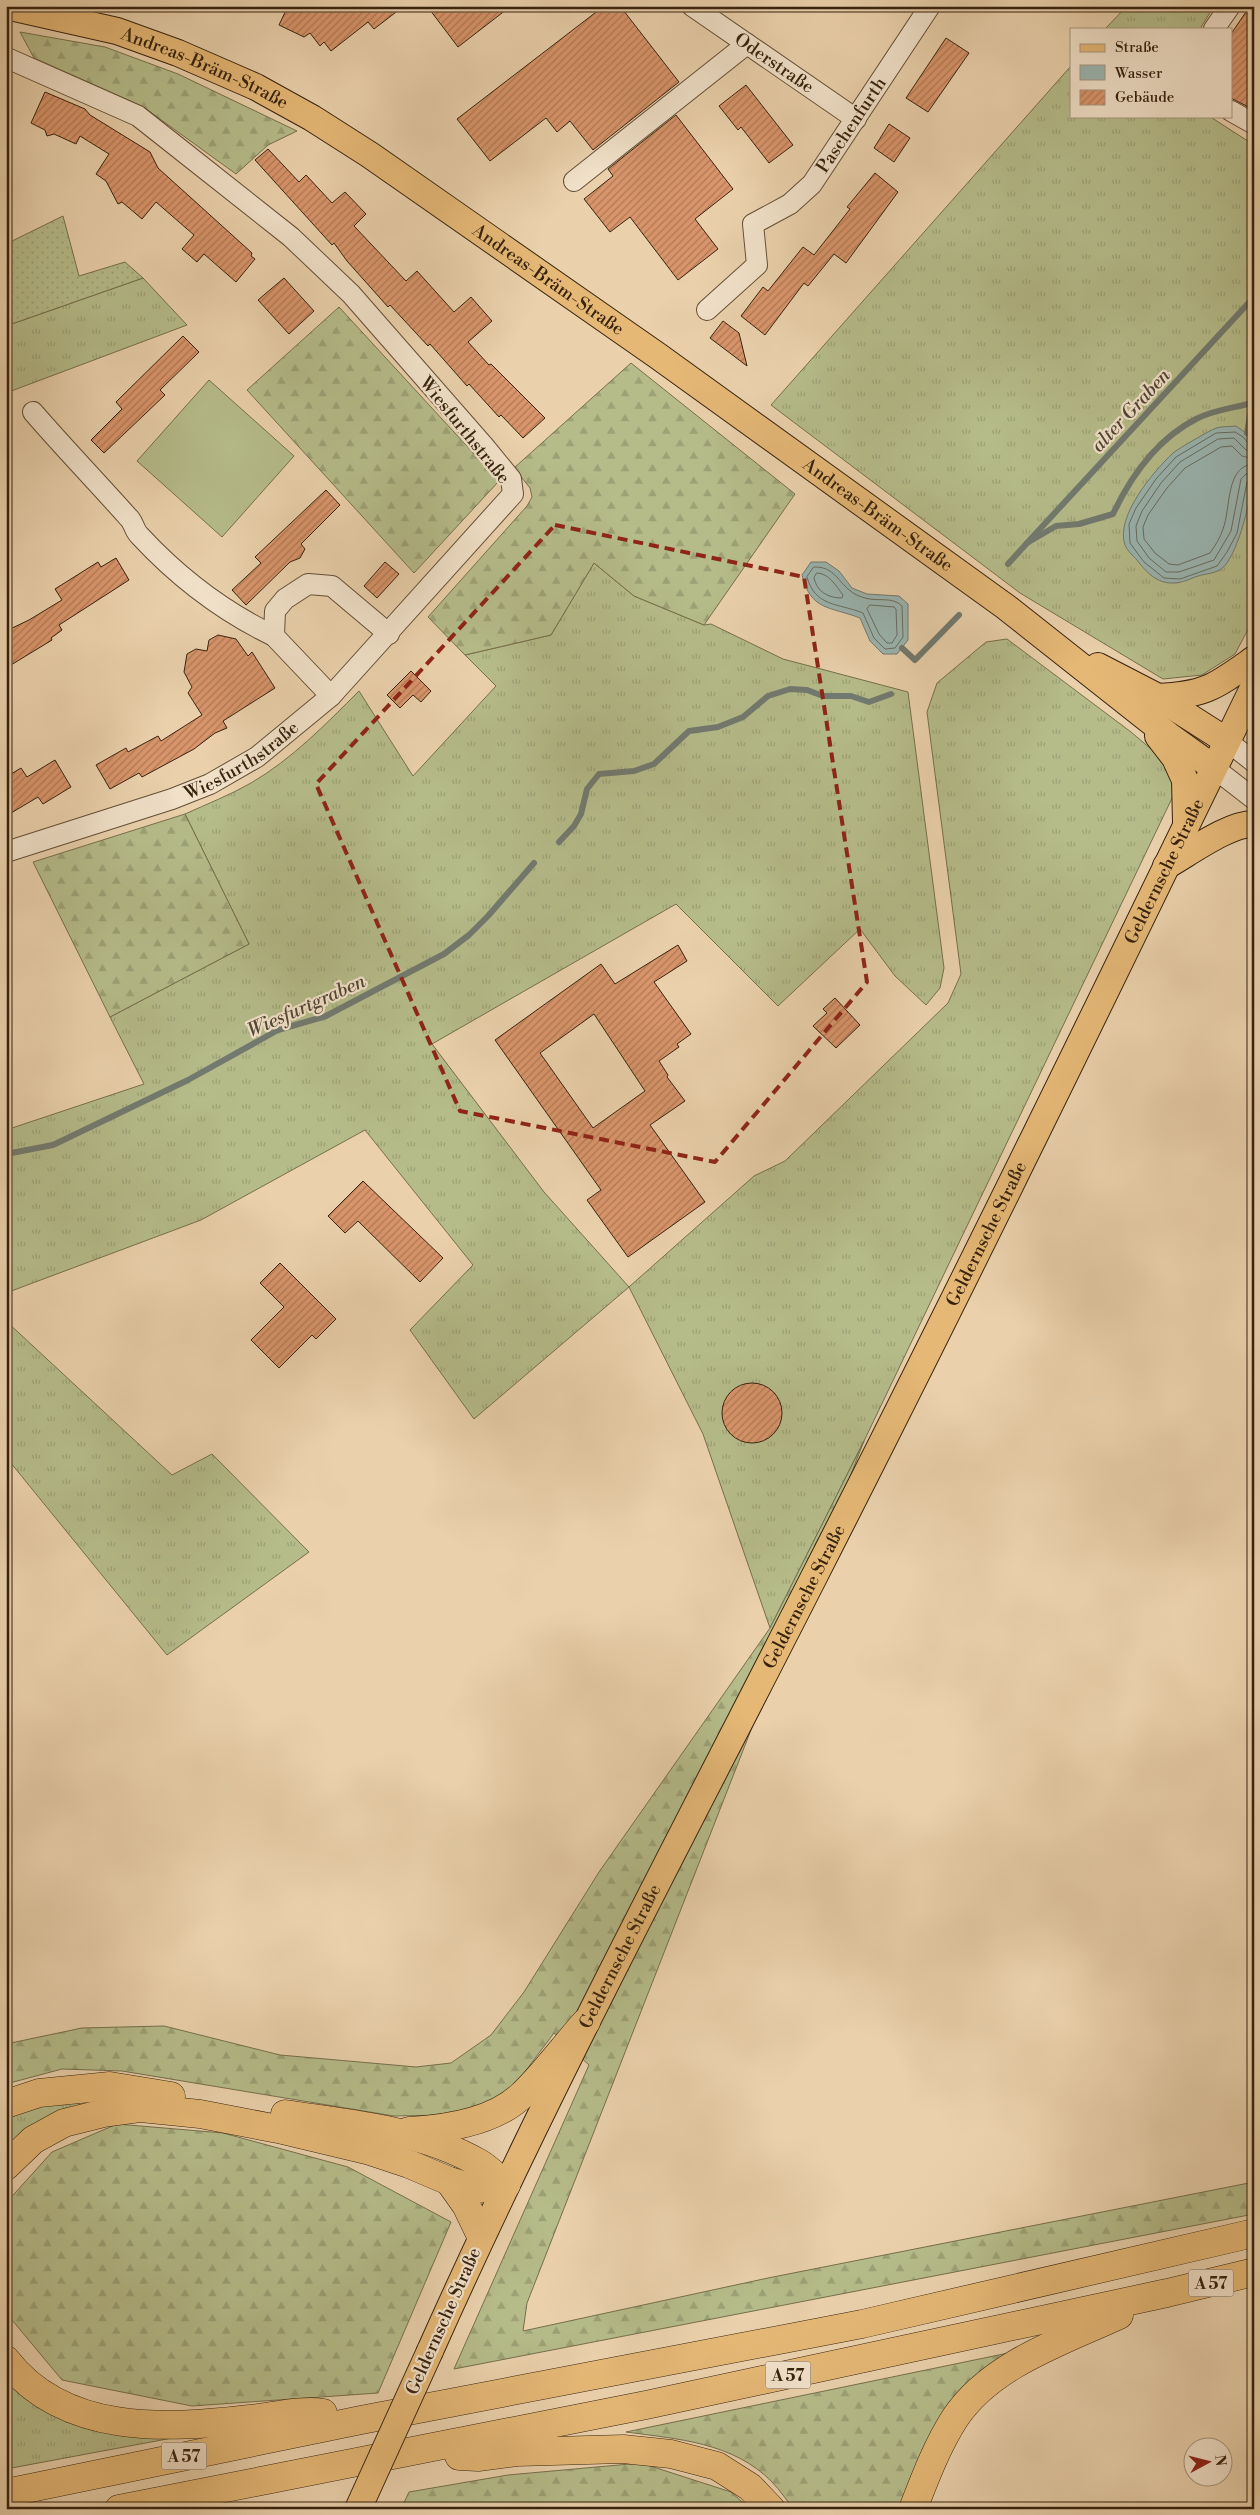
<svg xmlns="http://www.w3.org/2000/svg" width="1260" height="2515" font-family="'Libre Bodoni',serif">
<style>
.grass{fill:url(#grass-tufts);stroke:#766f4c}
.forest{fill:url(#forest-firs);stroke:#766f4c}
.garden{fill:url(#garden-dots);stroke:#766f4c}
.pitch{fill:#b5bc8a;stroke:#766f4c}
.water{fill:#9ab5b1;stroke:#727a70}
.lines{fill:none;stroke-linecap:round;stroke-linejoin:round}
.shore{stroke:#686c60;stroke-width:1}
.stream{stroke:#727a70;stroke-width:6}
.building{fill:url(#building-hatch);stroke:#37220e;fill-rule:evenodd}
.minor-casing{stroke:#644e36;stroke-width:22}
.major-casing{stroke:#37220e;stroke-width:28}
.highway-casing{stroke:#37220e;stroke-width:29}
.minor{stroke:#f1e1c9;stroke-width:20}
.major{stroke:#e5b876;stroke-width:26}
.highway{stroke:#e5b876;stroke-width:28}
.major-bridge-casing{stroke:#37220e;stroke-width:28;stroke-linecap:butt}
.major-bridge{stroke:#e5b876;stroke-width:26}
.marked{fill:none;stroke:#8f2418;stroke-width:4;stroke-dasharray:10 6;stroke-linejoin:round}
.labels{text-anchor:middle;stroke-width:4.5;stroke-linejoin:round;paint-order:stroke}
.shield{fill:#f1e1c9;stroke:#6f5b46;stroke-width:1}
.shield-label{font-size:16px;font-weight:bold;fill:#37220e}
.street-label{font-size:18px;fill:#37220e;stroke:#f1e1c9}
.water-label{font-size:19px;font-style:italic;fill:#504737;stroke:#f1e1c9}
</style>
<defs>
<pattern id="grass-tufts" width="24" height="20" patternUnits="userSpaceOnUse" patternTransform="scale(1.25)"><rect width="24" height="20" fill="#b5bc8a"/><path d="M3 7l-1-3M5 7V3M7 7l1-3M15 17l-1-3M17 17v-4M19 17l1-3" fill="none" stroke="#9ca176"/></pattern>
<pattern id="forest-firs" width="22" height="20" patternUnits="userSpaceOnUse" patternTransform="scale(1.25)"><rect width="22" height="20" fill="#b5bc8a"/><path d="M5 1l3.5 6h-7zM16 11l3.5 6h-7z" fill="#9ca176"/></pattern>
<pattern id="garden-dots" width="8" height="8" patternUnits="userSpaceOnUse" patternTransform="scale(1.25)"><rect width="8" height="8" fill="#b5bc8a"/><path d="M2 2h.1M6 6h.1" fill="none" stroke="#9ca176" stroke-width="1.8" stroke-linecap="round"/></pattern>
<pattern id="building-hatch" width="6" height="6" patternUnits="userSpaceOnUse" patternTransform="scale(1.25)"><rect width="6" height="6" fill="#d9956b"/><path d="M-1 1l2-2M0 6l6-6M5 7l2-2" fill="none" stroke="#b17956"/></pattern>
</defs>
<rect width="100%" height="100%" fill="#ead1ac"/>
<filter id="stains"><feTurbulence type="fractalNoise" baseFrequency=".004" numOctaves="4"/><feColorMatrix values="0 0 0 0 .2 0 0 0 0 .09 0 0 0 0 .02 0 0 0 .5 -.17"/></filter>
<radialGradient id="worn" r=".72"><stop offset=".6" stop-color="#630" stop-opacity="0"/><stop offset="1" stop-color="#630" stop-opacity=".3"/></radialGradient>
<g class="grass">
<path d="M1127,6H1214L1200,29H1105Z"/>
<path d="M1071,66V116H1209L1254,145V618L1235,654L1202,675L1163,679L1020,593L771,405Z"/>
<path d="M143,278L187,325L6,393V326Z"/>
<path d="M594,563L634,596L704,625L711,624L783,659L908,692L944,968L940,988L926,1005L895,976L860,929L778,1006L676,904L432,1044L544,1192L629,1287L754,1176L785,1161L948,1003L961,974L927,712L937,683L986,642L1007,639L1131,732L1170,765L1175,792L864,1441L770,1628L703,1434L629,1287L474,1419L410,1330L473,1265L365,1130L201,1220L6,1293V1130L144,1084L110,1017L249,944L185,814C207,804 230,795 251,783C292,759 325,725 359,691L413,776L496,686L465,655L551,635Z"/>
<path d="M6,1321L172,1475L212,1454L309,1552L167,1655L6,1457Z"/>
<path d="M74,2097L81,2107L6,2156V2113Z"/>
<path d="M6,2378L48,2411L210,2431L6,2469Z"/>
</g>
<g class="forest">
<path d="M20,32L105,47L178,74L297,131L268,145L236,174L142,106L34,58Z"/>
<path d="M339,307L499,481L414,573L247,390Z"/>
<path d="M631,363L795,494L704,625L634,596L594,563L551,635L465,655L428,617L527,506L532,497L530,488L514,468Z"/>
<path d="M185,814L249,944L110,1017L33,862Z"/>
<path d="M864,1441L527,2303L523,2331L768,2278L1254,2182V2214L454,2369L589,2065L554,2033L521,2077L501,2098L448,2115L394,2116L122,2071L62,2069L6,2084V2044L82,2028L164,2026L280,2055L416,2067L451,2063L491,2035L524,1992L599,1872L770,1628Z"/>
<path d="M117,2124L223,2133L348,2167L451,2222L378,2393L192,2406L62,2380L12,2320L6,2300V2203L52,2152Z"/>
<path d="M1018,2351L904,2509H794C786,2500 780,2490 772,2482C733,2442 677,2439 626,2432Z"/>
<path d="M641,2463L731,2492L750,2509H401L409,2492L508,2475Z"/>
</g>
<path class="garden" d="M63,216L79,276L125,262L143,278L6,326V244Z"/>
<path class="pitch" d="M209,380L294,456L222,537L137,461Z"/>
<g class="water">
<path d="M1236,426C1243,431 1252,436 1254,445C1259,468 1241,557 1220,570C1213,574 1202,574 1195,577C1169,589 1154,583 1137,560C1133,556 1127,550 1125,545C1115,517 1153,472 1172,454C1174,451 1209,431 1214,429C1220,426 1229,427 1236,426Z"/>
<path d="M811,562H826L839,571L852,588L867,594L899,596L908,604V640L897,654H883L870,641L860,618C829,606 811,611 802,575Z"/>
</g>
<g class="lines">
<g class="shore">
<path d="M1254,445L1249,444L1243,437L1235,432L1216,433L1176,457L1156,479L1136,508L1129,524L1130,543L1144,562L1164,578L1180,579L1217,566L1227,552L1237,533L1247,482L1254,478"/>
<path d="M1254,452L1246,450L1234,438L1218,439L1180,462L1161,483L1142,511L1136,526L1137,541L1149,558L1166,572H1179L1214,560L1231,531L1241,479L1246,474L1254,472"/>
<path d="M1254,459L1242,456L1232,446L1221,447L1185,468L1167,488L1148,515L1143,527L1144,539L1155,553L1169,564L1178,565L1210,553C1215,546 1220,538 1223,529C1231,509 1225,465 1254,464"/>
<path d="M814,567C840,566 838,591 865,598C878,602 892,596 902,606L903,637L895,648L885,649L874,638L863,613C838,603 815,607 807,577Z"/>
<path d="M817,573C829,573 836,586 843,595L842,598C828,598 817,592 814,578Z"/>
<path d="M870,605L894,607L896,609L897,635L892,643H887L879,634L867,609Z"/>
</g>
<g class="stream">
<path d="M1247,433L1252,403"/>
<path d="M1027,543L1254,297"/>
<path d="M1008,564L1027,543L1056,526L1079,524L1113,514C1131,476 1157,439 1196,419C1213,410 1234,408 1252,403L1254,401"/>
<path d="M902,648L915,660L959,615"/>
<path d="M559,842L574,826L581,814L587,789L599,774L634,771L654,764L689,731L718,727L743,717L768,696L790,689L807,690L823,696H851L869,702L891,694"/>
<path d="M6,1154L53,1145L188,1080L278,1030L326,1016L444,954L469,935L488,916L534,863"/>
</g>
</g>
<g class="building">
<path d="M288,6H404L374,29L368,22L331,51L324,42L320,46L310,33L304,37L279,25Z"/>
<path d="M427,6H511L458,47Z"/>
<path d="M604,6H620L679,82L593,150L570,121L557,132L546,118L490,161L457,119Z"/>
<path d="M1250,6H1254V110L1231,98V34Z"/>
<path d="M946,38L969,53L928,112L906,98Z"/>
<path d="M746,85L793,145L769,163L741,127L738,130L719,106Z"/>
<path d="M45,92L85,109L90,115L150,152L158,168L252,253L251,256L255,259L236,282L204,254L197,262L182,249L194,235L156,202L142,219L122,202L118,204L106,181L96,174L109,154L80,136L76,144L54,134L47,136L45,130L31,123Z"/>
<path d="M676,115L733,189L695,219L718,249L678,280L630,217L610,232L584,199L613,176L608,169Z"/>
<path d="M889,124L910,138L894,162L874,148Z"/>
<path d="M268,149L299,182L306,175L332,203L345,192L366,214L354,226L406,281L417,271L454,312L471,297L492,321L468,342L489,365L491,364L545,418L523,438L501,415L499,417L469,384L467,386L430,344L428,346L390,305L388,307L347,261L334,243L332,245L255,160Z"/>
<path d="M875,173L898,192L846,263L834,254L808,286L804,283L765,335L741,316L763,287L768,291L803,247L814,255L850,209L847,207Z"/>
<path d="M284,278L314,311L289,334L258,300Z"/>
<path d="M723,321L739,333L747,366L710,338Z"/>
<path d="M183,336L199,352L160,390L165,395L104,453L91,440L122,409L116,402Z"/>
<path d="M326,490L340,505L301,544L305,549L300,558L290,562L246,605L232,590L261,563L255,557Z"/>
<path d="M116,558L129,580L59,625L62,630L51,638L52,640L6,668V631L29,620L62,600L55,589L98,562L101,567Z"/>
<path d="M385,562L399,574L377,598L364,586Z"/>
<path d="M218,635L236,639L248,656L252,652L275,688L223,721L227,728L215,733L194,749L142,777L139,773L110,789L96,765L126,748L128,752L158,736L161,741L202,715L188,693L192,687L184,672L187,654L196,649L207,651L209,640Z"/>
<path d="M411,671L431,691L421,702L413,695L400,708L387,695Z"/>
<path d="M55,760L71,787L43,804L38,797L6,816V777L21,768L27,777Z"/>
<path d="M678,945L687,961L654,982L691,1034L677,1044L679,1047L659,1061L668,1075L667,1077L685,1101L650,1125L705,1202L628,1257L587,1200L601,1190L495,1040L601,964L615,984ZM594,1014L645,1091L593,1128L540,1053Z"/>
<path d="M835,998L860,1025L836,1048L813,1026L827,1013L823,1009Z"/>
<path d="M363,1181L443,1258L420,1282L358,1221L345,1233L328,1216Z"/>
<path d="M280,1263L336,1319L316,1339L312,1335L279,1368L251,1340L284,1307L260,1283Z"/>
<circle cx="752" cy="1413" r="30"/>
</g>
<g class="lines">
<defs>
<g id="minor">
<path id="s1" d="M692,6L856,119"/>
<path d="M1214,29L1230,6"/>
<path d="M1231,111L1254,124"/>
<path d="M574,181L747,44"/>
<path id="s2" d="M707,310L757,265L753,224L790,204L812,184L930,6"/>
<path d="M33,412C64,448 97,482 128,517C134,522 134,531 140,536C178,577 224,612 274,636"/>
<path d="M331,696L274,636L275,611L285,599L308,584L332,586L389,634"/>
<path d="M1227,741L1254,762"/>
<path d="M1214,768L1254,799"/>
<path id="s3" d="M6,852L172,799L210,784L257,757L331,696L513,494L511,479L484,446L351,294L291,237L138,116L7,58"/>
</g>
<g id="major">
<path id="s4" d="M6,6L117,31L178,53L256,87L312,118L370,155L658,356L1006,607L1168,735L1214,768"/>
<path d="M1098,666L1158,697L1227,741"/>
<path d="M1158,697C1206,695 1216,686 1254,659"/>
<path d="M1158,736L1175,758L1185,780L1186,822"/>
<path d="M1166,866C1188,854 1229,823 1254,824"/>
<path id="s5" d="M430,2351C548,2086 685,1831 816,1573C966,1279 1110,983 1254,686"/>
</g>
<g id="highway">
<path d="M6,2104L39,2093L110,2086L171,2096"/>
<path d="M285,2114C351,2124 420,2129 479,2163C488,2168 497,2178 506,2185"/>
<path d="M409,2131C447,2129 495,2122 523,2094C546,2072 565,2045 586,2022"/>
<path d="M6,2166L33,2140L64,2123L104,2113L141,2108L200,2114L278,2129L370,2151L409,2164L449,2181L476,2189L506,2185"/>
<path d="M449,2181L466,2205L481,2236"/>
<path d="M6,2360C64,2435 166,2429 250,2419C271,2417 303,2409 323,2413"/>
<path d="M459,2456L478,2457L517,2452L623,2449L671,2454L717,2466L750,2487L771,2509"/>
<path d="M6,2493L361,2420L862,2324L1254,2233"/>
<path d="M119,2509L646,2405L1167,2293L1254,2272"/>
<path d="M913,2509C925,2478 937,2446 955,2418C991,2364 1063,2341 1119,2315"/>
</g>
</defs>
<use href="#minor" class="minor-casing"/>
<use href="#major" class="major-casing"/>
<use href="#highway" class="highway-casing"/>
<use href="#minor" class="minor"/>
<use href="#major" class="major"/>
<use href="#highway" class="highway"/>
<defs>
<path id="major-bridge" d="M358,2509L430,2351"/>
</defs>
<use href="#major-bridge" class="major-bridge-casing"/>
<use href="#major-bridge" class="major-bridge"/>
</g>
<path class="marked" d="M555,525L804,577L867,982L715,1162L460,1111L316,784Z"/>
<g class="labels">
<g class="shield">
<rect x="1188.5" y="2269.5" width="45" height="27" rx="4"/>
<rect x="765.5" y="2361.5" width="45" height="27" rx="4"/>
<rect x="161.5" y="2442.5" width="45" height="27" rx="4"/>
</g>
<g class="shield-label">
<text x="1211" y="2289">A 57</text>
<text x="788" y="2381">A 57</text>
<text x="184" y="2462">A 57</text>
</g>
<g class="street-label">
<text dy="6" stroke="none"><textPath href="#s1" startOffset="100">Oderstraße</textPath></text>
<text dy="6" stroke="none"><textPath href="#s4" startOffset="209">Andreas-Bräm-Straße</textPath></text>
<text dy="6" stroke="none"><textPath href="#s2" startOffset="251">Paschenfurth</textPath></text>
<text dy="6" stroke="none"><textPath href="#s4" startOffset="614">Andreas-Bräm-Straße</textPath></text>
<text transform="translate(465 430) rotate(51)" y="6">Wiesfurthstraße</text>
<text dy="6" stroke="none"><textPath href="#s4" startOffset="1019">Andreas-Bräm-Straße</textPath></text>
<text dy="6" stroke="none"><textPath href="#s3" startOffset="254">Wiesfurthstraße</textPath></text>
<text dy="6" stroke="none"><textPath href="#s5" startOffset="1652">Geldernsche Straße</textPath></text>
<text dy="6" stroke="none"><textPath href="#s5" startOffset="1248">Geldernsche Straße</textPath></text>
<text dy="6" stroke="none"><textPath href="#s5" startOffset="842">Geldernsche Straße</textPath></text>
<text dy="6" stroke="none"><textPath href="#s5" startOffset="438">Geldernsche Straße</textPath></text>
<text transform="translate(443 2321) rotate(-66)" y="6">Geldernsche Straße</text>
</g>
<g class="water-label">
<text transform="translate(1130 410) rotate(-47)" y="7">alter Graben</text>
<text transform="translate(306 1005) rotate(-24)" y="7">Wiesfurtgraben</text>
</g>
</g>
<rect width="1260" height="2515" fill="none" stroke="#ead1ac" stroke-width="25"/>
<rect x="8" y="8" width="1245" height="2500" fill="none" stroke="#37220e" stroke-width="2.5"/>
<rect x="12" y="12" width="1235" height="2490" fill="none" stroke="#37220e"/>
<rect x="1070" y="28" width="162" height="90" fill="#f1e1c9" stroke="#a7957e"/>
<rect x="1080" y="44" width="25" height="8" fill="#e5b876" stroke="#a7957e"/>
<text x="1115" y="52" font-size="15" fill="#37220e">Straße</text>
<rect x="1080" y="65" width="25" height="15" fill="#9ab5b1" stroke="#a7957e"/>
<text x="1115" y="78" font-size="15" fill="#37220e">Wasser</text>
<rect x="1080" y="90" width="25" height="15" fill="url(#building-hatch)" stroke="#a7957e"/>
<text x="1115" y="102" font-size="15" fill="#37220e">Gebäude</text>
<g transform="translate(1208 2462) rotate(83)"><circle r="24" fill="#f1e1c9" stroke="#a7957e"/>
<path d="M0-4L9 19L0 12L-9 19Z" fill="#8f2418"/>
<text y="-8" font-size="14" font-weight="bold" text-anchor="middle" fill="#37220e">N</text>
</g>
<rect width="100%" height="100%" filter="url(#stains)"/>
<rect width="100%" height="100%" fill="url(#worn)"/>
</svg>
